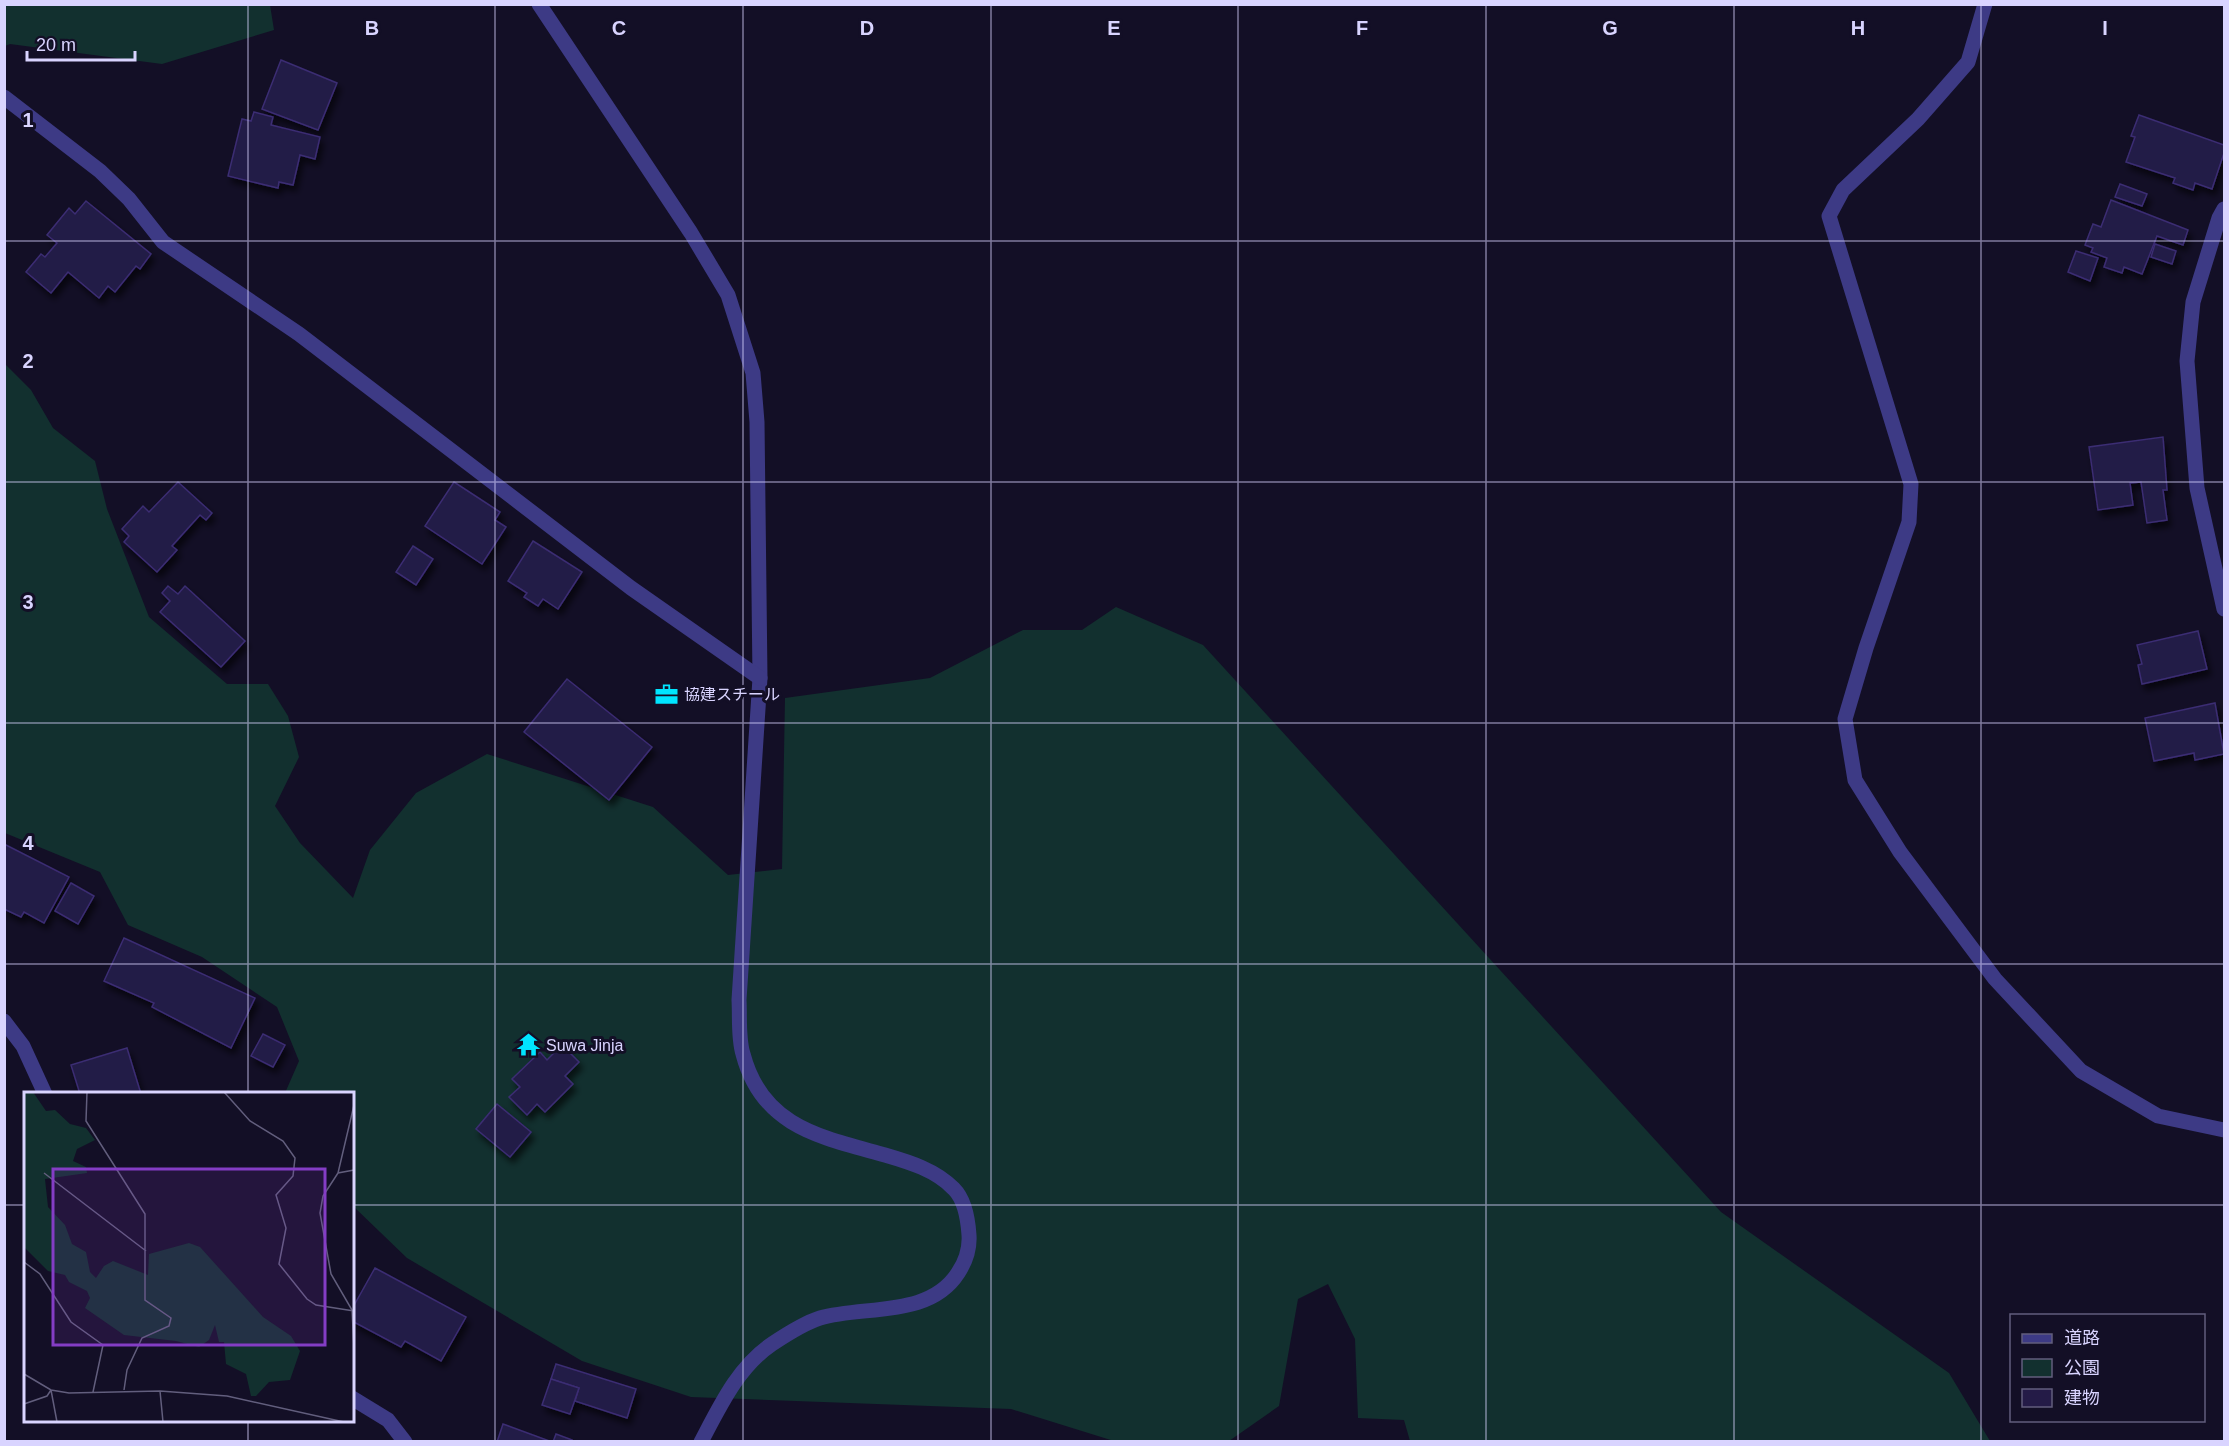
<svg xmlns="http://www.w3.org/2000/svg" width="2229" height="1446" font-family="Helvetica,'Noto Sans JP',sans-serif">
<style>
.green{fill:#12302f}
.building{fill:#241b47;stroke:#3b2d73;stroke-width:1.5;filter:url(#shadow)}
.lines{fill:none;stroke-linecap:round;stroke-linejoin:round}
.minor{stroke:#3d3a85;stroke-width:15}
.grid{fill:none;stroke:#d9d4ff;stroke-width:1.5;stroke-opacity:0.55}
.labels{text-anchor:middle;stroke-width:6;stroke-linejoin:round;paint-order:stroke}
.poi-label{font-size:16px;fill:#d9d4ff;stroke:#130f26;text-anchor:start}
.inset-road{fill:none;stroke:#625e7d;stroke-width:1.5}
.view{fill:#843dc5;fill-opacity:0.15;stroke:#843dc5;stroke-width:3}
.inset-edge{fill:none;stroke:#d9d4ff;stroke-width:3}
.grid-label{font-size:20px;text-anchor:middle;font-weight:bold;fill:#d9d4ff;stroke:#130f26;stroke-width:6;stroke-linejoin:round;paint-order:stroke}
</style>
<defs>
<filter id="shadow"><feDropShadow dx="3.5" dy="6" stdDeviation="3" flood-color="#0009"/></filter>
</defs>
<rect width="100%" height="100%" fill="#130f26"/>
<g class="green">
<path d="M5,4L270,5L274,30L162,64L10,44L5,46Z"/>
<path d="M4,363L31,390L53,428L95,461L107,509L149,617L227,684H268L288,716L299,757L275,806L300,843L353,898L370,850L416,793L487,754L653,807L728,875L782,869L785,698L930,678L1023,630H1082L1116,607L1203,645L1721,1212L1949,1373L1990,1441H1410L1404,1420L1358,1418L1355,1339L1328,1284L1298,1299L1279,1406L1229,1441H1114L1011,1409L691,1397L582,1361L407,1258L353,1206L352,1094L285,1093L299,1061L277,1007L202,957L128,925L100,872L5,833Z"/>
</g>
<g class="building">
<path d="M281,60L337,83L318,130L262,109Z"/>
<path d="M254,112L273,117L271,125L320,137L315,159L300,155L293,185L279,182L278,188L228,176L242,119L251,121Z"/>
<path d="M2139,115L2224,145V153L2212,189L2195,183L2193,190L2173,183L2175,178L2126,162L2135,137L2131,136Z"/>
<path d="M2120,184L2147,194L2142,206L2115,197Z"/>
<path d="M2111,200L2188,230L2183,245L2157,236L2142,274L2124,267L2122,273L2104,267L2107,258L2091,252L2093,248L2085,245L2093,224L2101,227Z"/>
<path d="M86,201L151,254L140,269L136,266L115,292L108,286L99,298L68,272L51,293L26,272L41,254L45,257L57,243L47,235L69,208L75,214Z"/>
<path d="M2155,244L2176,251L2172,264L2151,257Z"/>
<path d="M2076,251L2098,258L2090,281L2068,272Z"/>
<path d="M2163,437L2167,490H2163L2167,520L2147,523L2141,482L2130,483L2133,505L2098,510L2089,447Z"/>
<path d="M178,482L212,513L206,520L200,515L172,546L177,550L157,572L124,542L129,536L122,529L143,506L149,512Z"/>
<path d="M454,482L500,512L495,520L506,527L482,564L425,526Z"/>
<path d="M533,541L582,572L558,609L543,599L538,606L524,597L527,593L508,581Z"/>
<path d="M413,546L433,559L416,585L396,572Z"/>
<path d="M168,586L178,594L185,586L245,641L221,667L160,612L170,601L162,593Z"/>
<path d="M2198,631L2207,669L2142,684L2138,665L2142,664L2137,645Z"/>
<path d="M567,679L652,747L609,800L524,732Z"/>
<path d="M2215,703L2224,754L2195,760L2194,753L2154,761L2145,718Z"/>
<path d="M4,844L69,877L44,923L24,912L21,917L4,909Z"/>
<path d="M71,883L94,896L78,924L55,911Z"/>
<path d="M124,938L255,998L231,1048L152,1007L154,1003L104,981Z"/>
<path d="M263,1034L285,1045L273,1067L251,1056Z"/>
<path d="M562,1045L579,1062L565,1076L573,1084L545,1112L537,1104L527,1115L509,1097L520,1087L512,1079L540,1052L547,1060Z"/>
<path d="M127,1048L141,1094H80L71,1065Z"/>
<path d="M497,1104L531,1132L510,1157L476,1129Z"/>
<path d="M375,1268L466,1317L441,1361L405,1341L401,1347L352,1321V1309Z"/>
<path d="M556,1364L636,1389L627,1418L575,1401L579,1388L551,1379Z"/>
<path d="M551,1379L579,1388L570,1414L542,1405Z"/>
<path d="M503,1424L552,1442H497Z"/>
<path d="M556,1434L572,1440L571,1442H553Z"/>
</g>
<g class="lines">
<g class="minor">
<path d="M539,4L691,233L728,295L753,373L757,422L760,678L739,1000C740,1017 738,1038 743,1054C762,1127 821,1137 885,1155C909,1162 936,1170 954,1189C965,1200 968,1220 969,1235C970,1250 966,1261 958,1273C929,1318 865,1305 820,1318C804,1323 787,1334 772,1344C738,1367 720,1406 701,1442"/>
<path d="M1985,4L1968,62L1918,119L1843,190L1829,216L1911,484L1909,522L1866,648L1845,719L1855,780L1900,852L1995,979L2081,1071L2158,1116L2224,1130"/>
<path d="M4,97L100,171L129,199L163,242L299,334L631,588L760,678"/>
<path d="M2224,209L2219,218L2193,302L2187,361L2197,488L2224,609"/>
<path d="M4,1021L23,1046L45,1094"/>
<path d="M352,1398L388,1420L405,1442"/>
</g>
</g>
<path class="grid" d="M248,4V1094M495,4V1442M743,4V1442M991,4V1442M1238,4V1442M1486,4V1442M1734,4V1442M1981,4V1442M4,241H2224M4,482H2224M4,723H2224M4,964H2224M4,1205H26M352,1205H2224M248,1420V1442"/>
<defs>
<symbol id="office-bare" viewBox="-9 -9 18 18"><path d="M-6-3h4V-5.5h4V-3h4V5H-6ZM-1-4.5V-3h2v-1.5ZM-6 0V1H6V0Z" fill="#00e5ff" stroke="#130f26" stroke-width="2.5" paint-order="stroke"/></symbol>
<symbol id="temple-bare" viewBox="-9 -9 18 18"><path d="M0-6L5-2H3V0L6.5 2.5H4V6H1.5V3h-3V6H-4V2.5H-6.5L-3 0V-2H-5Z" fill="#00e5ff" stroke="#130f26" stroke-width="2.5" paint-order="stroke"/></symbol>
</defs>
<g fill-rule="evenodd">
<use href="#office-bare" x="650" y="678" width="33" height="33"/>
<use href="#temple-bare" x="512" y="1028" width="33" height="33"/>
</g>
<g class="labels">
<g class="poi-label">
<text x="684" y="700">協建スチール</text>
<text x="546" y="1051">Suwa Jinja</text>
</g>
</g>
<g transform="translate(24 1092)">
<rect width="330" height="330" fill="#130f26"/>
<path d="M0,0H9L22,19L31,18L46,32L62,36L71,48L53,57L49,69L62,75L63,81L21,87L24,115L41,133L48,152L62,160L66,180L72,186L80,174L89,169L124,183L125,162L165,151L176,155L239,225L267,244L276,259L266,288L245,290L232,304H227L222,282L202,272L200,250H195L191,233L185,248L175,255L152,249L100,243L61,216L66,206L63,199L45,190L41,183L24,179L0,155Z" fill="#12302f"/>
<path class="inset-road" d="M63,0L62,29L121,122V208L147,226L145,234L118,246L103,278L100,298M200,0L226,29L259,49L271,66L269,84L252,103L262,136L255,172L283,207L292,213L330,219M330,78L314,81L299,104L296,121L307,182L328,218L330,256M20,81L122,159M314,81L330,13M0,170L16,182L47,230L79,253L69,300M0,282L27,298L45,301L136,299L203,304L320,330M27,298L33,330M136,299L139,330M0,312L23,304L27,298"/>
<path class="view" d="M29,77H301V253H29Z"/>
<rect width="330" height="330" class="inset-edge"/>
</g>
<g class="grid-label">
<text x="372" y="35">B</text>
<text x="619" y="35">C</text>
<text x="867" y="35">D</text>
<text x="1114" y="35">E</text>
<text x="1362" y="35">F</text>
<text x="1610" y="35">G</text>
<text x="1858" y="35">H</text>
<text x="2105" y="35">I</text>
<text x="28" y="127">1</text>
<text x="28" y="368">2</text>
<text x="28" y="609">3</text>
<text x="28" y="850">4</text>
</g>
<rect width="2229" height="1446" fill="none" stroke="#d9d4ff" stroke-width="12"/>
<rect x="2010" y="1314" width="195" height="108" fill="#130f26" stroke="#625e7d" stroke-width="1.5"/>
<rect x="2022" y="1334" width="30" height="9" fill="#3d3a85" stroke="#625e7d" stroke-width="1.5"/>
<text x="2064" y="1344" font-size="18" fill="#d9d4ff">道路</text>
<rect x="2022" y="1359" width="30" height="18" fill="#12302f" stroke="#625e7d" stroke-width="1.5"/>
<text x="2064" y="1374" font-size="18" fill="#d9d4ff">公園</text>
<rect x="2022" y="1389" width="30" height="18" fill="#241b47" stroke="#625e7d" stroke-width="1.5"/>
<text x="2064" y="1404" font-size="18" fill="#d9d4ff">建物</text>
<path d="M27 51v9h108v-9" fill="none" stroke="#d9d4ff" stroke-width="3"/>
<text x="36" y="51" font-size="18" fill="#d9d4ff" stroke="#130f26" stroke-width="4.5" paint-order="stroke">20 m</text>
</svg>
